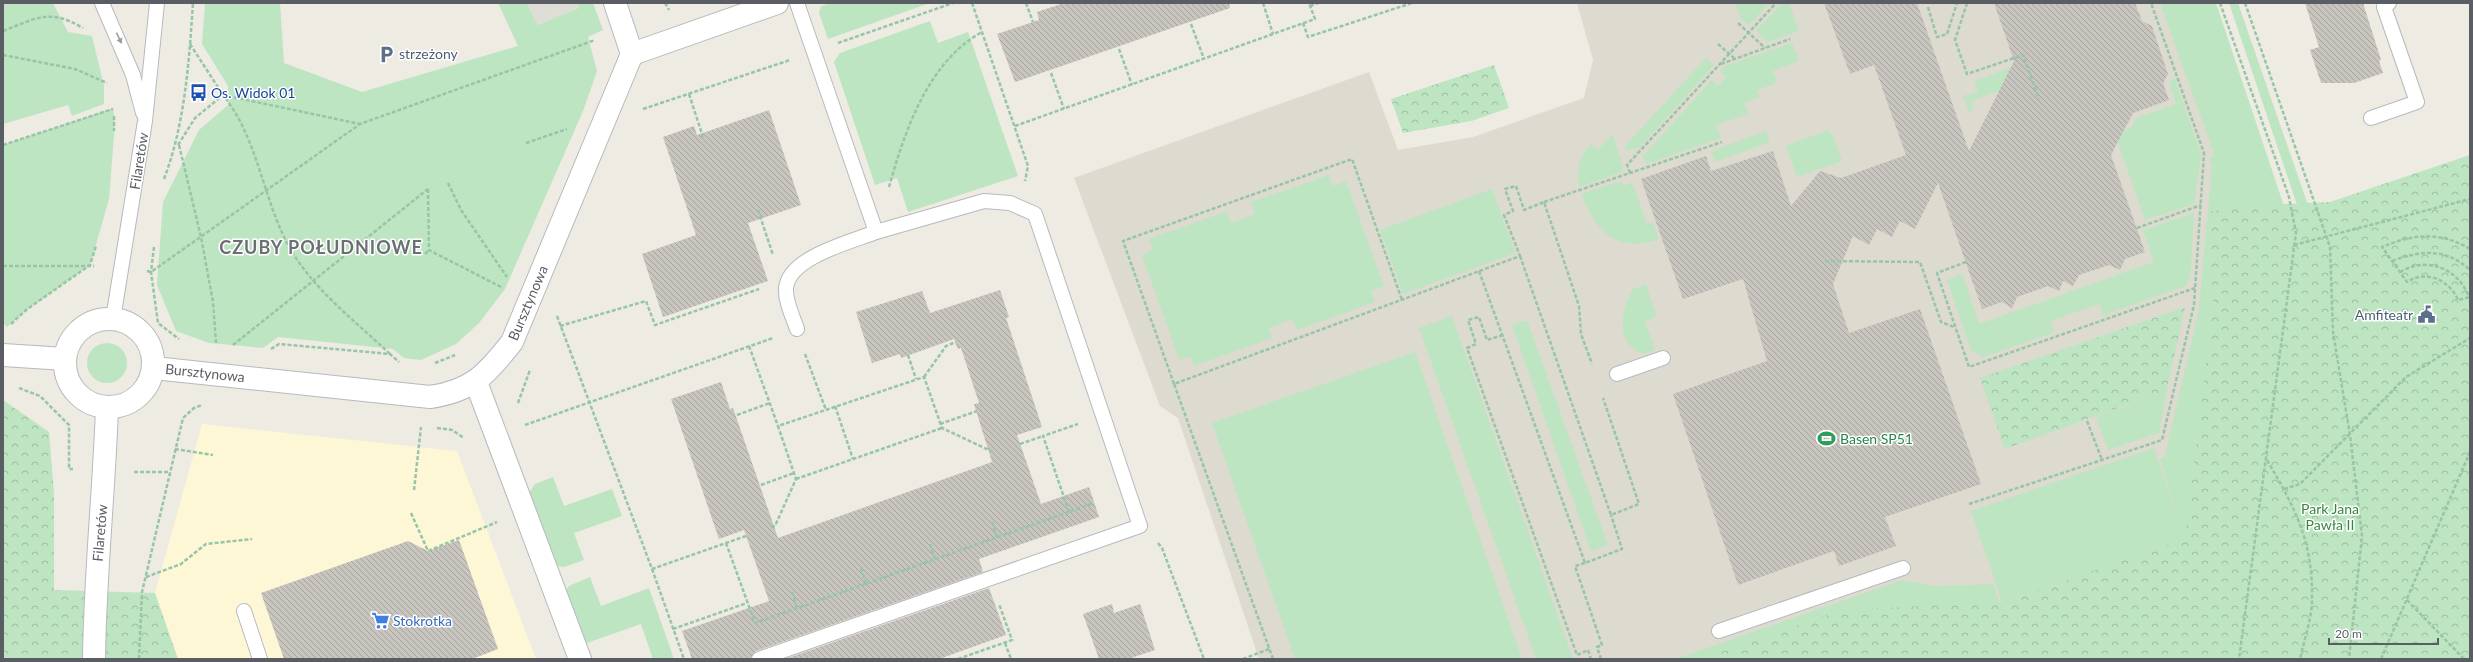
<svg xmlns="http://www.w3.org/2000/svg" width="2473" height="662" font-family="Lato,sans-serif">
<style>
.commercial{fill:#fdf7d6}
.industrial{fill:#deddd6}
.education{fill:#dddad0}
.grass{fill:#bee5c1}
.park{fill:url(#park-crowns)}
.building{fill:url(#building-back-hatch)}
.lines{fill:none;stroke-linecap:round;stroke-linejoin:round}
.service-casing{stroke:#b7b9be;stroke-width:16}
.minor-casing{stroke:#b7b9be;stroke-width:24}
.tertiary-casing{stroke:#b7b9be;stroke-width:24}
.path{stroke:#97c5a8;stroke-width:2.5;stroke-dasharray:4 2;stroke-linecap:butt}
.service{stroke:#fff;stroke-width:14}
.minor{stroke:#fff;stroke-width:22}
.tertiary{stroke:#fff;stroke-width:22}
.oneway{fill:#9c9ea1}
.labels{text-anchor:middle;stroke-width:3;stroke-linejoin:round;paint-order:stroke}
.service-label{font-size:14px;fill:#4e5e75;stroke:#fff;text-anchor:start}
.transit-label{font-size:14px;fill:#164399;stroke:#fff;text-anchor:start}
.street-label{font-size:14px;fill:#5a5d63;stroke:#fff}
.leisure-label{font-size:14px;fill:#27864d;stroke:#fff;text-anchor:start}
.park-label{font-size:14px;fill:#36863f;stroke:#fff}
.shop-label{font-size:14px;fill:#366cbe;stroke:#fff;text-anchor:start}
.district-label{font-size:18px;font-weight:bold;letter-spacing:1px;fill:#6b6f75;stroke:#fff}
</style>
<defs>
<pattern id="park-crowns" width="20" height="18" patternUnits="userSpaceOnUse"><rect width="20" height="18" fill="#bee5c1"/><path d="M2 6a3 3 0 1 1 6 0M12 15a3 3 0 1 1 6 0" fill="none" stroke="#9dbda0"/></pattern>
<pattern id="building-back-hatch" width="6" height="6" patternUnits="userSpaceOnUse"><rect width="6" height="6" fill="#c8c5bf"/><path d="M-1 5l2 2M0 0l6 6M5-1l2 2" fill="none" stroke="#a5a39f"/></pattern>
</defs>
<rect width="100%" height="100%" fill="#edebe2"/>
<path class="commercial" d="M202,424L457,451L536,659H178L155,593Z"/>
<path class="industrial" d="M527,3H577L579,8L536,25Z"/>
<path class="education" d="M1577,3H2168L2240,206L2185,539L2003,602L1701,659H1259L1178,418L1160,406L1074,178L1369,72L1398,150L1473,137L1584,98L1593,60Z"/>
<g class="grass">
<path d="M3,3H53L68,32L92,36L104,86V104L72,116L68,105L3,124Z"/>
<path d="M205,3H280L284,63L362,92L518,46L498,3H527L537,25L579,8L577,3H593L603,30L588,37L597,71L583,111L505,289L479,323L456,344L421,360L404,358L393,349L278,337L263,348L209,343L176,331L157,285L163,202L199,130L228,105V86L202,44Z"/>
<path d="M831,3H930L828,39L819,13L821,6Z"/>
<path d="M1736,3H1769L1749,25L1741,19Z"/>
<path d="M1782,3H1789L1799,31L1767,42L1756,31Z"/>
<path d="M2160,3H2216L2287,215L2295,659H1675L1902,580L1933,586L1993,584L1999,602H2002L1971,511L2154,448L2178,518L2160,459L2165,456L2199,309L2212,167L2209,158L2215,156Z"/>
<path d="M2229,3H2238L2318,234L2299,211Z"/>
<path d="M930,21L938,43L968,32L1018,176L908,212L897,178L875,185L834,62L840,53Z"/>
<path d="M1792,43L1799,61L1773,71L1777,83L1757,90L1760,97L1744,103L1748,114L1716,125L1721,138L1646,164L1643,156L1712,80L1718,86L1726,77L1720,71L1725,66Z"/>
<path d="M1706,58L1714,65L1641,146L1627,151L1626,145Z"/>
<path d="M2013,67L2019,84L1971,101L1973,110L1969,112L1963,96L1978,91L1974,81Z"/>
<path d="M2174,77L2201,154L2194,204L2145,220L2115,134L2131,128L2136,118L2176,104L2169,83Z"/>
<path d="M113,108L115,123L109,199L90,265L26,310L7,327L3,323V145Z"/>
<path d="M1828,130L1833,135L1842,161L1797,177L1786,146Z"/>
<path d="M1766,131L1770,142L1715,162L1711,151Z"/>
<path d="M1613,135L1624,171L1579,187C1575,171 1580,155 1591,144L1598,149Z"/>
<path d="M1329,175L1333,186L1346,181L1384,286L1371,291L1375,302L1297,330L1293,319L1269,328L1272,338L1194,366L1191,356L1179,360L1142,255L1153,250L1149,239L1227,211L1231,223L1255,214L1251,202Z"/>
<path d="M1622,181L1624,186L1632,182L1647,224L1653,222L1659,239C1619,254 1594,232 1582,194Z"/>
<path d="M1492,189L1515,253L1403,294L1380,230Z"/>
<path d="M2194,213L2190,278L2186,286L2103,315L2099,304L2051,321L2055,332L1983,357L1971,350L1947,280L1963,274L1979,324L2154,262L2143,230Z"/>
<path d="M1646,284L1657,317L1645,321L1655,350L1643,354C1614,341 1621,312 1633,289Z"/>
<path d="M1452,316L1573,659H1536L1419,328Z"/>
<path d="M1527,320L1608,545L1591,551L1512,325Z"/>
<circle cx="107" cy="363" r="20"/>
<path d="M1415,352L1522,659H1295L1212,423Z"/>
<path d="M2167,390L2159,433L2108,450L2096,417Z"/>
<path d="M553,477L564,506L612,489L622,516L574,533L584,560L564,567L557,566L529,493L535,484Z"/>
<path d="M590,577L601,606L649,588L674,659H653L641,624L584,644L565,592L569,586Z"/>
</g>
<g class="park">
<path d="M1494,65L1509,108L1471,121L1403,133L1391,99Z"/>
<path d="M2470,155V659H1701L1842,610L2003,602L2185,539L2213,305L2209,212L2240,206L2330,202Z"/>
<path d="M2185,307L2167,390L2005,449L1980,378Z"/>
<path d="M3,400L49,432L54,494V590L155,593L178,659H3Z"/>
</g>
<g class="building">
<path d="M1064,3H1229L1230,8L1015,82L997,34L1039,20L1037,12Z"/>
<path d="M1824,3H1917L1969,151L2014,61L1994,3H2135L2142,21L2152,26L2168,74L2163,83L2169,100L2133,113L2111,155L2145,252L2125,259L2120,270L2109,265L2079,275L2073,286L2063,281L2059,291L2048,286L2017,297L2012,308L2002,302L1982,309L1938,183L1915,229L1900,221L1892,237L1877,229L1869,245L1853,236L1833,284L1849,333L1920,309L1981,484L1885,517L1896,546L1839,566L1834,551L1738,585L1673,394L1767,361L1743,279L1683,299L1641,179L1706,156L1711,171L1773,151L1791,206L1820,171L1841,178L1906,155L1874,65L1850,74Z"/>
<path d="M2305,3H2363L2381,60L2379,61L2383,73L2354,83H2321L2310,50L2319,47Z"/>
<path d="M769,110L801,205L748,223L768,281L663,317L642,254L696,235L663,137L694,126L697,135Z"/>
<path d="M1000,290L1009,317L1006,318L1042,427L1017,435L1041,504L1089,487L1099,517L979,559L983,572L756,651L751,659H692L682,631L769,601L744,530L719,539L671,399L721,382L730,409L733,408L778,538L992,462L974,404L979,403L961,348L958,349L954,339L901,358L900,354L872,363L856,312L922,291L930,313Z"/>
<path d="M459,540L498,649L472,659H284L261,593L408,541L428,551Z"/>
<path d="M989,588L1006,635L939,659H785Z"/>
<path d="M1112,604L1114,613L1140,604L1155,650L1128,659H1099L1083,614Z"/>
</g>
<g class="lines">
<defs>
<g id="service">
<path d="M102,3L133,75L143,113"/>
<path d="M2371,118L2417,102L2384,7L2389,3"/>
<path d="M113,319L145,121L157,3"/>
<path d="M797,329C793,317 785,301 786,288C789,257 851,242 876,232"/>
<path d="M1617,374L1663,358"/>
<path d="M244,611L260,659"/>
<path d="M1719,631L1903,568"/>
<path d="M759,659L1140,526L1035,214L1010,203L984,201L876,232L797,3"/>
</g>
<g id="minor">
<path d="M615,3L632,54"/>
<path d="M3,355L65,359"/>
<path d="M154,368L430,397C472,391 487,374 512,342L632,54L777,3"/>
<path d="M476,382L580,659"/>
</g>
<g id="tertiary">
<circle cx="109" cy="363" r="44"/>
<path d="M94,659C95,575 104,492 107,408"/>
</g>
</defs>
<use href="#service" class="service-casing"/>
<use href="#minor" class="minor-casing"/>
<use href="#tertiary" class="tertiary-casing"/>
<g class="path">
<path d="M665,3L669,10"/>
<path d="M972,3L1028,166L1025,181"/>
<path d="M1026,3L1033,22"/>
<path d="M1263,3L1273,34"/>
<path d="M1967,3L1955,40L1967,74L2023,55L2039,99"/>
<path d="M2220,3L2289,197L2296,233L2239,659"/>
<path d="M2245,3L2330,247L2333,332L2350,435L2362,536L2349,659"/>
<path d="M1310,6L1318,3"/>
<path d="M1928,7L1937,37L1947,34L1957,3"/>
<path d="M1303,23L1308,37L1412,3"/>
<path d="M1738,23L1765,48"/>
<path d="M1191,24L1204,59"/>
<path d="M3,31C37,18 49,8 83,28"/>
<path d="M838,43L953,3"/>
<path d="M190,44L223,95L360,124"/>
<path d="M1718,44L1734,58"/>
<path d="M1119,49L1132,85"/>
<path d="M3,55L75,69L107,83"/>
<path d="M1721,64L1790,39"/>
<path d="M1051,73L1064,109"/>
<path d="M689,94L703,137"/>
<path d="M643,109L790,60"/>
<path d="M114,116V131"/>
<path d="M1015,126L1315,19L1309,3"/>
<path d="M526,143L567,129"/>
<path d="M3,145L113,109"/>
<path d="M178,145L195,118L223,95C256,136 262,191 284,237C307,285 353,319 390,354"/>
<path d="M179,145L201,237L213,302L216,343"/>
<path d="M1630,173L1627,165L1776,3"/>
<path d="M164,179C185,124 189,62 193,3"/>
<path d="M448,183L461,210L507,277"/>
<path d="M889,187C905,130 928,62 982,32"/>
<path d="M428,189L429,250L503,288"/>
<path d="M1544,202L1722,142"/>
<path d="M758,210L773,255"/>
<path d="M2137,228L2201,205"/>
<path d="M2294,245L2470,199"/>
<path d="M154,247L151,272L158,323L179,339"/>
<path d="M2470,249C2440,231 2413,234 2382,247L2407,282C2427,269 2450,281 2458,300L2470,297"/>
<path d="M425,254L429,250"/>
<path d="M1520,256L1611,515L1639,504L1603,398"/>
<path d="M1825,261L1920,262L1941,322L1954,327"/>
<path d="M2392,261C2421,250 2446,248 2470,270"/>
<path d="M1966,262L1937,273L1969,367L2195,288"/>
<path d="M3,266H94"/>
<path d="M147,271L151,272L360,124L595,40"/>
<path d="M1479,271L1585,563L1622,549L1611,515"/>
<path d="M2400,272C2427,256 2458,268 2469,297"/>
<path d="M557,316L652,569L746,536"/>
<path d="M11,324L26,310L90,265L96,246"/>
<path d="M560,326L646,301L655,325L759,289"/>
<path d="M1503,335L1487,340L1479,317L1468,320L1476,344L1467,348L1577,655L1588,650L1591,659"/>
<path d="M233,345L428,189"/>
<path d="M749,346L778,426"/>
<path d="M271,349L279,344L390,354L399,362"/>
<path d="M805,354L826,410"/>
<path d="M908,355L916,379"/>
<path d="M435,363L455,355"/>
<path d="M924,377L946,346L956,342"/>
<path d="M1174,384L1123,241L1352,159L1402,300"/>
<path d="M19,388L40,396L69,425V469H73"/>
<path d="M518,403L530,370"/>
<path d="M835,406L853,459"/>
<path d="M737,415L770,403"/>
<path d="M2087,421L2102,460"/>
<path d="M940,424L977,411"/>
<path d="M525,425L773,338"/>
<path d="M437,428L452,430L464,438"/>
<path d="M1020,444L1043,436"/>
<path d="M175,449L213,455"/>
<path d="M2267,460C2295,508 2313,541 2312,599C2312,618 2304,640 2300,659"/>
<path d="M134,472H170"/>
<path d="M796,479L942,428"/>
<path d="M761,485L794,473"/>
<path d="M2284,489L2300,484L2406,377L2470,338"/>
<path d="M414,490L421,427"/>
<path d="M1969,504L2162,440L2194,305L2204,153L2151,3"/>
<path d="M1069,512L1043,436L1078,424"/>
<path d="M411,513L428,551L497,522"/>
<path d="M992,522L997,537"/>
<path d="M771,527L775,526L796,479L778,426L924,377L942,428L995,453"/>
<path d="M726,543L755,623L1091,504"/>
<path d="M1158,543L1162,548L1204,659"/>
<path d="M930,544L935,559"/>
<path d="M1585,563L1575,566L1602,645L1597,647L1601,659"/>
<path d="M861,568L866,583"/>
<path d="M652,569L684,659"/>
<path d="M146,577L181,564L206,544L252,539"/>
<path d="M792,592L797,608"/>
<path d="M2407,600L2464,659"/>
<path d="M673,629L747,603"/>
<path d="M1005,643L1011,659"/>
<path d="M139,659L142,592L183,418L194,408L202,405"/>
<path d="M958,659L1012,640L999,604"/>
<path d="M1243,659L1269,649"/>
<path d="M1273,659L1174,384L1520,256L1504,215L1513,211L1505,189L1516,186L1524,210L1544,202L1579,306L1581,334L1592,364"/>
<path d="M2381,659L2470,452"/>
</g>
<use href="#service" class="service"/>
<use href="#minor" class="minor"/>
<use href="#tertiary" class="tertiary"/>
</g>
<defs><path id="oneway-solid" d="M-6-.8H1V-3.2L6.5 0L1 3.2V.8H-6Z"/></defs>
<use class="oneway" href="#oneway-solid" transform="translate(119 38) rotate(65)"/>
<defs>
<symbol id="parking-bare" viewBox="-9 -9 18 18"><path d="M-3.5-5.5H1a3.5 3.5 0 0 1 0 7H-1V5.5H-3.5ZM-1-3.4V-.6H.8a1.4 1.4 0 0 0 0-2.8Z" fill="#5c6f8a" stroke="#fff" stroke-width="2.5" paint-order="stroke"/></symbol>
<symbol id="bus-bare" viewBox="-9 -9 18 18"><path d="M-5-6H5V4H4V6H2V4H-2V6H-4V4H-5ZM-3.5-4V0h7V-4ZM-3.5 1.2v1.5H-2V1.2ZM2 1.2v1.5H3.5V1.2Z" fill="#1a4fb4" stroke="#fff" stroke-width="2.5" paint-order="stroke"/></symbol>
<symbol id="civic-bare" viewBox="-9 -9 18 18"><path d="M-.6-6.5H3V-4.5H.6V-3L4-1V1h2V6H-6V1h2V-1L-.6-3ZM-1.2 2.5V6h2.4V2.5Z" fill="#5c6f8a" stroke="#fff" stroke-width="2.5" paint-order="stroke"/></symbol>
<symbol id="stadium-bare" viewBox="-9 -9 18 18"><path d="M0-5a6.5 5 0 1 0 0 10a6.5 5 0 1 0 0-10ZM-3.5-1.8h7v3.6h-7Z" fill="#2e9e5b" stroke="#fff" stroke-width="2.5" paint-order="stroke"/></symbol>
<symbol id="supermarket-bare" viewBox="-9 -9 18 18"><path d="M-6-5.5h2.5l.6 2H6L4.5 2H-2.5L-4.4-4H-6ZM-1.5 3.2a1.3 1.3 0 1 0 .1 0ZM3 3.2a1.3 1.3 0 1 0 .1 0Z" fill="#3f7fe0" stroke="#fff" stroke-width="2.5" paint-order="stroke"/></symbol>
</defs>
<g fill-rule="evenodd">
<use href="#parking-bare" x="374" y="42" width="25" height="25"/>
<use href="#bus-bare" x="186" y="80" width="25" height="25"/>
<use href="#civic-bare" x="2414" y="302" width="25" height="25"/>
<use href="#stadium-bare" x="1814" y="426" width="25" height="25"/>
<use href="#supermarket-bare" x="368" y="608" width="25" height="25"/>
</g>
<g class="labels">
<g class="service-label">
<text x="399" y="59">strzeżony</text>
<text x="2413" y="320" text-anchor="end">Amfiteatr</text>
</g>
<g class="transit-label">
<text x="211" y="98">Os. Widok 01</text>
</g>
<g class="street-label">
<text transform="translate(139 161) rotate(-81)" y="5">Filaretów</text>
<text transform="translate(528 303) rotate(-67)" y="5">Bursztynowa</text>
<text transform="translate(205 373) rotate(6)" y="5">Bursztynowa</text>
<text transform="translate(100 533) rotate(-85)" y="5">Filaretów</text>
</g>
<g class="leisure-label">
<text x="1840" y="444">Basen SP51</text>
</g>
<g class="park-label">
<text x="2330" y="514">Park Jana<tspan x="2330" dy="16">Pawła II</tspan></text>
</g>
<g class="shop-label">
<text x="393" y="626">Stokrotka</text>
</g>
<g class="district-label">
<text x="321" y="254">CZUBY POŁUDNIOWE</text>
</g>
</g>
<rect width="2473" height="662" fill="none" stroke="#5a5d63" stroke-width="8"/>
<path d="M2329 638v6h109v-6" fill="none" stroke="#5a5d63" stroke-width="2"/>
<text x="2335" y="638" font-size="12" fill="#5a5d63" stroke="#ffffff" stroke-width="3" paint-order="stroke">20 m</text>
</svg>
